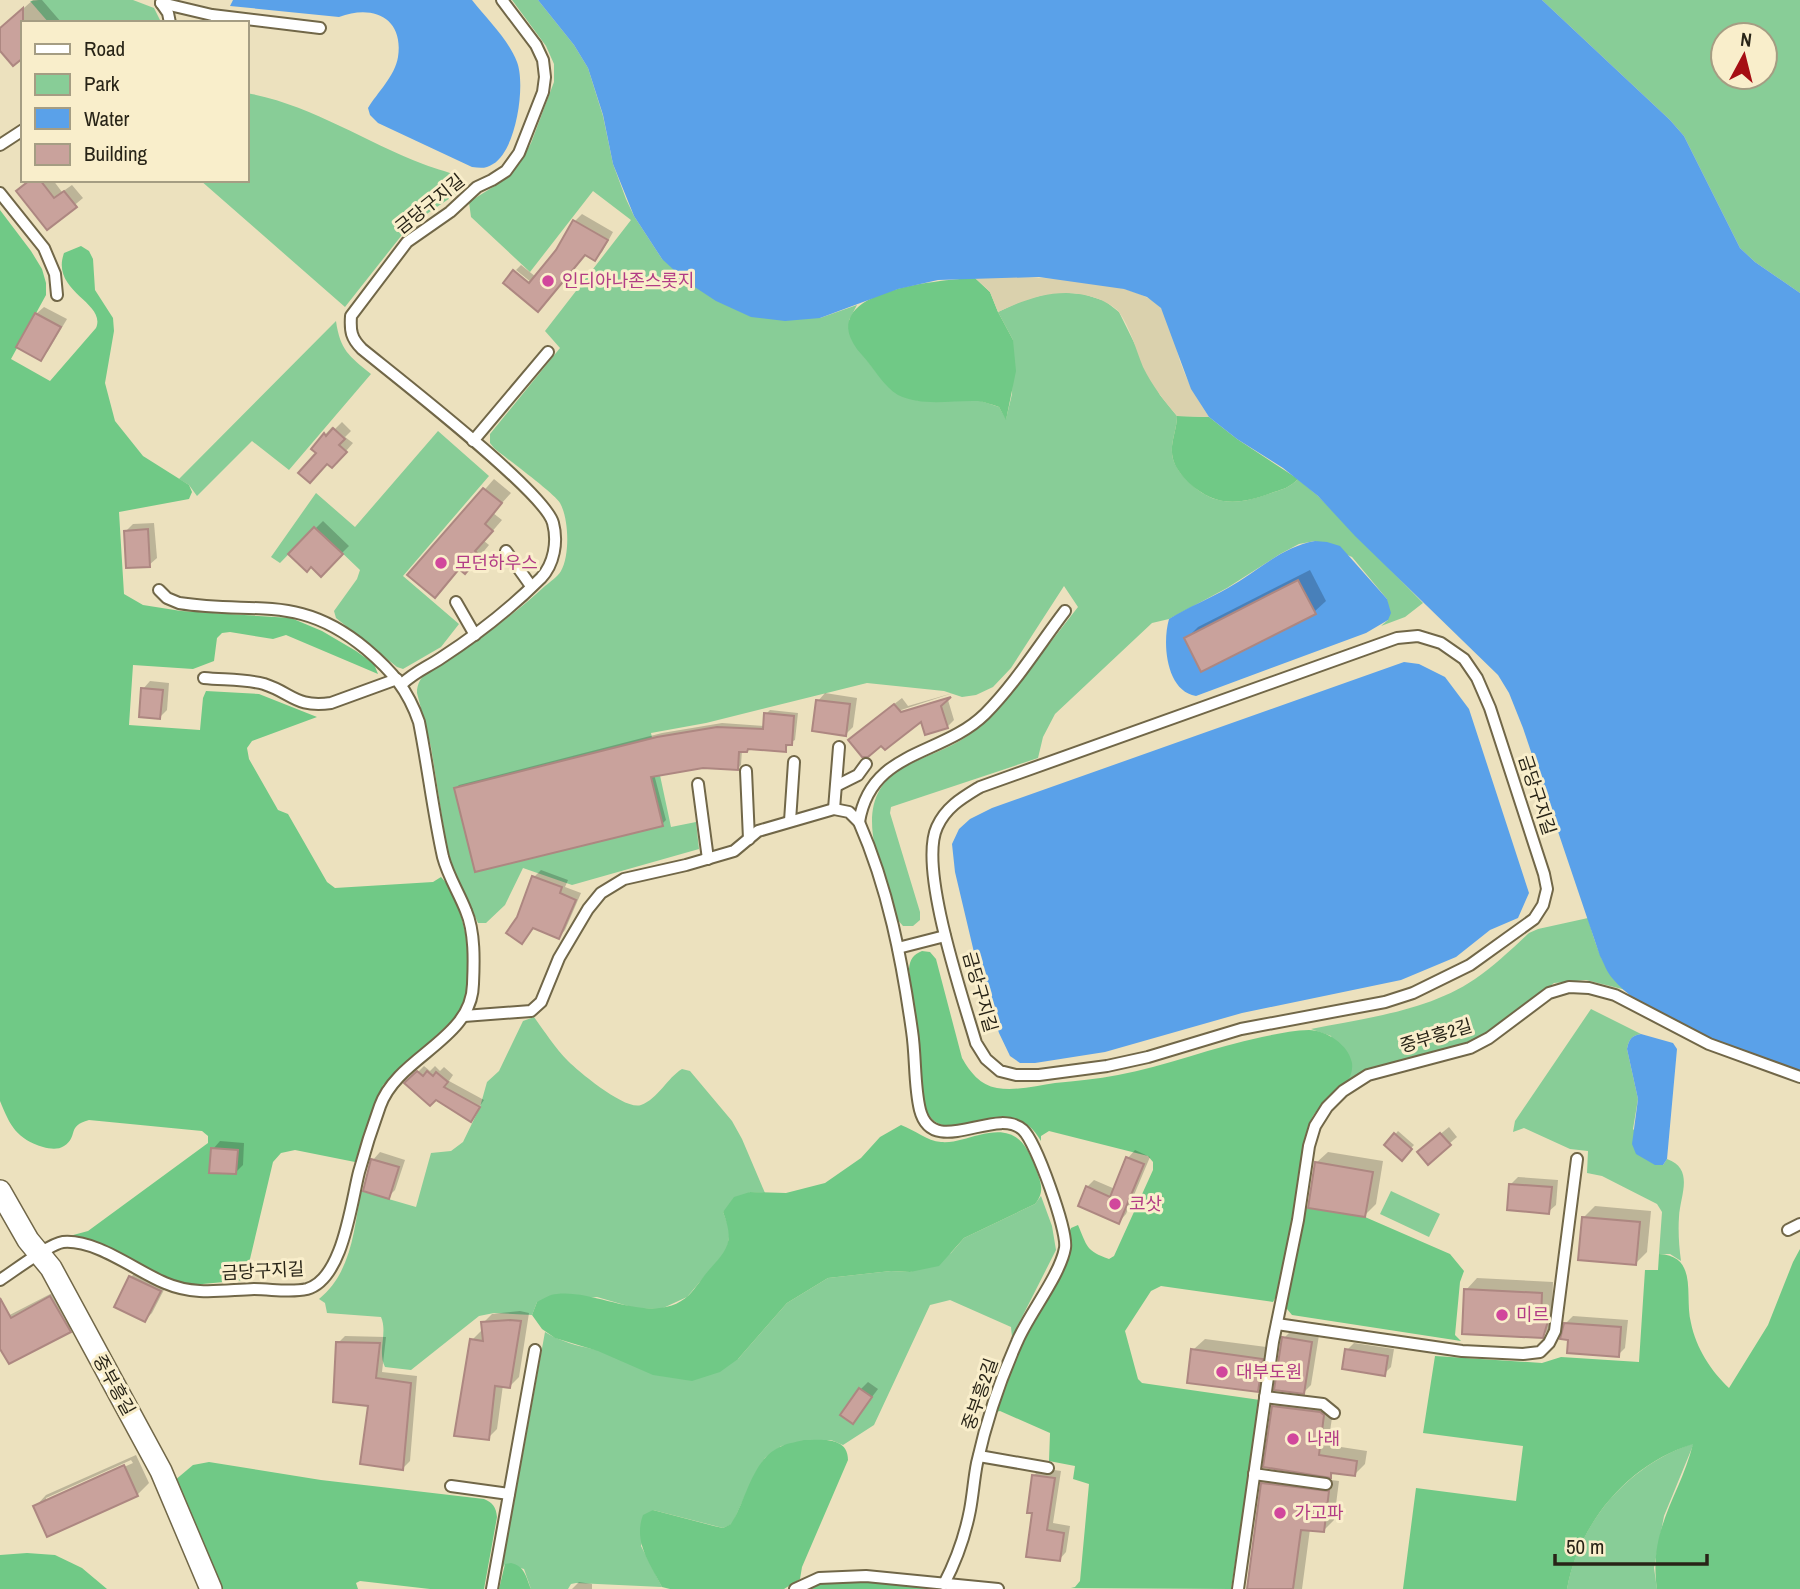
<svg xmlns="http://www.w3.org/2000/svg" width="1800" height="1589" font-family="'Archivo Narrow','Noto Sans KR',sans-serif">
<style>
.green{fill:#88cd97;fill-rule:evenodd}
.forest{fill:#70c986}
.sand{fill:#dad1ad}
.water{fill:#5aa1e9}
.shadow{fill:#0003;fill-rule:evenodd}
.building{fill:#c9a29c;stroke:#ad8781;stroke-width:2}
.lines{fill:none;stroke-linecap:round;stroke-linejoin:round}
.service-casing{stroke:#716748;stroke-width:14}
.minor-casing{stroke:#716748;stroke-width:24}
.service{stroke:#fff;stroke-width:10}
.minor{stroke:#fff;stroke-width:21}
.hotel-dot{fill:#d1479c;stroke:#f9eecb;stroke-width:2.5}
.labels{text-anchor:middle;stroke-width:6;stroke-linejoin:round;paint-order:stroke}
.street-label{font-size:18px;fill:#282417;stroke:#f9eecb}
.hotel-label{font-size:18px;fill:#b23c85;stroke:#f9eecb;text-anchor:start}
</style>
<rect width="100%" height="100%" fill="#ece1be"/>
<g class="green">
<path d="M39,0H133L154,8L160,20L159,23H49L30,1Z"/>
<path d="M512,0H538L574,45L588,68L603,116L613,164L626,199L634,216L662,259L820,318L857,305L849,320L869,363L881,378L918,401H981L999,407L1006,419L1012,394L1013,340L998,312L1023,300L1055,292L1083,294L1105,301L1119,312L1160,395L1177,416C1177,431 1169,444 1173,459C1176,469 1184,478 1192,485C1218,509 1244,503 1274,492C1284,489 1290,487 1298,479L1318,496L1423,603L1405,617L1381,626L1388,620L1387,599L1352,557L1315,541L1299,544L1280,554L1227,588L1169,619L1152,623L1055,714L1043,737L1038,758L891,807L890,813L920,912V920L913,926H903L897,919C882,867 843,795 910,764C932,753 956,746 976,730C994,716 1008,697 1022,679C1041,655 1059,631 1078,607L1064,586L1011,668L993,687L976,695L962,697L944,691L867,683L706,723L651,733L671,827L696,822L699,849L572,885L523,868L505,905L486,923H478L449,861L431,747L417,693C417,672 436,669 452,658C484,636 517,612 545,586C550,582 558,576 561,571C570,555 569,519 560,503C554,493 507,459 494,448L490,443V434L560,348L545,331L631,220L593,191L530,272L471,217L469,202L504,180L520,163L531,143L554,82V64L546,46Z"/>
<path d="M1542,0H1800V293L1755,262L1740,248L1684,136L1670,120ZM1723,35H1765V77H1723Z"/>
<path d="M247,93C312,105 363,141 423,164C437,170 452,171 463,181L456,194L409,226L345,307L200,180H247Z"/>
<path d="M336,321C340,350 349,356 371,374L289,470L252,441L197,496L189,485L179,479Z"/>
<path d="M438,431L489,476L403,576L459,624L441,647L403,669L397,667L336,618L334,611L357,579L360,570L315,527L280,563L271,557L316,493L355,527Z"/>
<path d="M1588,918C1596,946 1603,971 1626,990L1586,980L1554,983L1487,1034L1468,1044L1346,1084L1331,1036L1311,1029C1366,1018 1428,1011 1475,979C1494,966 1512,949 1529,933L1538,929Z"/>
<path d="M1591,1009L1641,1034C1631,1036 1629,1039 1627,1049L1638,1099L1633,1129L1663,1165L1667,1159C1695,1169 1680,1196 1679,1217C1678,1231 1679,1246 1681,1261L1670,1254H1659L1662,1212L1657,1204L1602,1176L1587,1173L1588,1151L1570,1149L1524,1128L1513,1132L1515,1121Z"/>
<path d="M534,1017C545,1032 555,1048 568,1061C579,1072 626,1111 641,1105C658,1099 667,1078 682,1069L690,1071L732,1121L742,1139L765,1193L750,1192L723,1212L730,1230L727,1250L687,1297L661,1309L635,1308L597,1297L537,1302L532,1315L494,1313L479,1316L411,1370L385,1367C377,1351 388,1333 381,1317L327,1313L325,1303L319,1299C352,1272 354,1229 361,1191L416,1207L431,1153L451,1151L463,1142L480,1107L487,1082L499,1071L523,1021Z"/>
<path d="M1391,1191L1440,1214L1429,1237L1380,1214Z"/>
<path d="M1041,1196L1052,1226L1056,1250L1012,1337L1011,1327L950,1300L930,1305L874,1425L843,1445L831,1440L781,1446L765,1458L756,1472L732,1524L723,1528L653,1510L641,1546L662,1587L576,1583L571,1584L568,1589H531L524,1569L505,1564L502,1569L545,1332C589,1360 684,1356 738,1359L787,1303L828,1278L891,1271L910,1272L951,1253L964,1238L1035,1204Z"/>
<path d="M1694,1443L1664,1516L1654,1568L1657,1589H1567C1579,1521 1629,1465 1694,1443Z"/>
</g>
<g class="forest">
<path d="M0,210L31,251L42,269L46,283V295L11,359L50,381L96,328C107,302 50,292 64,253L81,246L89,251L93,259L95,290L113,318L114,331L105,383L115,421L143,456L189,485L192,492L189,499L119,512L124,594L143,605L181,611L291,618L322,631L356,651L374,664L378,674L286,635L273,639L230,632L222,633L217,638L214,661L193,669L133,665L129,725L200,730L203,698L206,691L259,694L317,717L252,741L247,748L249,759L278,810L288,814L327,882L335,888L433,882L441,877C463,898 476,970 467,999C466,1004 462,1009 459,1014L383,1085L355,1162L295,1150L281,1153L273,1162L245,1280L192,1285L173,1281L88,1241L66,1237L88,1231L208,1143V1136L202,1131L89,1120C66,1126 79,1136 64,1146C58,1150 50,1149 43,1147C17,1139 10,1126 0,1101Z"/>
<path d="M975,278L990,292L998,312L1013,340L1016,371L1006,420L999,407C993,405 985,402 978,401C952,400 923,407 898,395C884,387 873,367 862,355C806,291 938,280 975,278Z"/>
<path d="M1177,416L1209,417L1237,439L1298,479C1290,487 1284,489 1274,492C1240,505 1216,508 1188,482C1182,476 1175,467 1173,459C1169,444 1177,431 1177,416Z"/>
<path d="M922,951L930,952L936,959L962,1058C970,1072 980,1085 997,1088C1015,1091 1037,1086 1055,1083C1076,1081 1097,1079 1118,1075C1166,1066 1213,1047 1262,1037C1277,1034 1293,1030 1309,1030C1326,1030 1349,1045 1352,1063C1355,1087 1324,1098 1313,1116C1299,1140 1299,1192 1294,1220C1289,1245 1283,1269 1278,1293L1273,1302L1161,1286L1151,1291L1125,1331L1138,1379L1142,1383L1260,1400L1231,1589L1071,1588L1075,1587L1080,1581L1089,1484L1073,1479L1075,1466L1049,1461L1050,1433L1000,1411L996,1412L1011,1368L1071,1228L1078,1225C1087,1246 1086,1251 1109,1259L1114,1256L1153,1170V1162L1148,1156L1049,1131L1041,1136V1141C1006,1081 947,1158 925,1108L909,969C910,959 913,955 922,951Z"/>
<path d="M901,1125C915,1130 927,1141 941,1142C955,1143 966,1138 979,1135C1013,1126 1025,1139 1036,1169C1041,1183 1045,1192 1035,1204L964,1238L939,1266L910,1272L891,1271L828,1278L787,1303L738,1359L720,1372L692,1381L653,1375L598,1351L555,1338L542,1329L532,1315L537,1302C543,1299 550,1294 557,1294C597,1289 654,1328 689,1295C696,1288 702,1278 709,1270C729,1248 734,1241 723,1212L734,1197L750,1192L786,1193L825,1183L861,1158L880,1137Z"/>
<path d="M1306,1208L1365,1217L1450,1254L1464,1271L1460,1282L1455,1335L1461,1341L1292,1315L1287,1309L1286,1301Z"/>
<path d="M1800,1249V1589H1657C1648,1528 1680,1496 1693,1444C1628,1464 1579,1523 1567,1589H1403L1416,1488L1516,1501L1523,1446L1423,1433L1435,1356L1542,1363L1561,1357L1639,1362L1645,1270H1658L1659,1254C1699,1256 1684,1296 1691,1323C1696,1348 1711,1371 1729,1388L1768,1325L1793,1262Z"/>
<path d="M804,1440C821,1440 848,1436 848,1460L802,1567L800,1579L784,1589H670L662,1587C650,1563 633,1542 643,1515L653,1510L714,1526L723,1528L731,1524C747,1499 752,1458 782,1446C788,1443 797,1442 804,1440Z"/>
<path d="M209,1462L321,1480L484,1499C493,1503 496,1507 497,1517L484,1589H430L360,1581L356,1583L358,1589H221L174,1481L193,1465Z"/>
<path d="M27,1553L55,1555L82,1568L107,1589H0V1555Z"/>
<path d="M511,1563C525,1566 526,1577 531,1589H499L505,1564Z"/>
<path d="M866,1580L953,1589H803L819,1582Z"/>
</g>
<path class="sand" d="M1005,277C1040,277 1138,280 1161,308C1173,323 1175,347 1181,364C1188,384 1198,400 1209,417L1177,416C1164,401 1152,385 1143,367C1136,350 1130,327 1119,312C1114,306 1104,301 1096,298C1061,286 1030,297 998,312L990,292L975,278Z"/>
<g class="water">
<path d="M233,0H472C487,19 508,39 517,62C526,85 516,151 493,164C486,169 480,168 472,167L378,123L370,115L368,108C377,93 395,76 398,57C404,17 372,4 339,17L230,6Z"/>
<path d="M538,0H1542L1670,120L1684,136L1740,248L1755,262L1800,293V1071C1746,1052 1651,1024 1613,979C1607,973 1604,963 1600,956L1523,728L1509,693L1498,675L1355,536L1318,496L1283,468L1237,439L1209,417L1191,389L1161,308L1147,297L1124,289L1039,277L938,280L898,289L820,318L785,321L751,317L716,301L687,282L662,259L634,216L613,164L603,115L588,68L574,45Z"/>
<path d="M1315,541L1327,542L1340,546L1387,599L1391,613L1388,620L1366,633L1196,696C1166,691 1162,643 1169,619C1188,607 1209,599 1228,588C1257,572 1281,547 1315,541Z"/>
<path d="M1404,662L1419,664L1445,677L1469,709L1529,893L1518,918L1490,930L1456,957L1401,980L1242,1013L1105,1052L1035,1063H1020L1010,1056L999,1033L977,965L955,872L952,844L959,829L970,819L992,808Z"/>
<path d="M1641,1034L1673,1043L1677,1049L1667,1159L1663,1165H1655L1636,1154L1632,1144L1638,1099L1627,1049C1629,1039 1631,1036 1641,1034Z"/>
</g>
<g class="shadow">
<path d="M33,0H42L61,22L23,23L0,53V29Z"/>
<path d="M30,180H53L62,192L72,185L83,198L47,228Z"/>
<path d="M582,214L613,232L602,252L595,258L586,253L535,290L537,287L516,270L521,265L536,277L558,251L575,221Z"/>
<path d="M44,307L67,319L48,351L41,359L36,314Z"/>
<path d="M342,422L351,431L345,437L353,443L339,459L318,453L313,448L332,427L335,429Z"/>
<path d="M494,479L511,493L493,513L502,520L484,541L489,545L475,562L410,575Z"/>
<path d="M323,521L349,546L321,574L312,565L290,554Z"/>
<path d="M154,523L157,558L149,565L126,531L133,524Z"/>
<path d="M1310,570L1326,601L1314,612L1187,638L1198,627Z"/>
<path d="M150,681L169,683L167,710L160,717L143,689Z"/>
<path d="M825,693L857,698L853,727L846,734L818,701Z"/>
<path d="M953,693L892,713L893,716L948,700L954,720L947,727L922,719L857,733L902,698L908,706Z"/>
<path d="M770,710L798,713L795,740L789,743L785,751L750,748L747,751L742,750L741,765L737,769L703,767L654,774L666,820L662,824L455,789L459,785L662,733L722,723L765,726L766,714Z"/>
<path d="M541,870L568,880L565,887L581,893L565,930L559,937L534,927L522,941L519,918L534,877Z"/>
<path d="M424,1066L430,1071L435,1066L440,1071L444,1067L453,1075L449,1081L484,1100L471,1119L407,1083Z"/>
<path d="M1449,1127L1457,1137L1428,1162L1427,1145Z"/>
<path d="M1398,1131L1414,1145L1402,1158L1386,1145Z"/>
<path d="M220,1141L244,1143L243,1165L236,1172L213,1149Z"/>
<path d="M1135,1150L1150,1157L1126,1214L1119,1222L1087,1187L1094,1180L1115,1189L1128,1158Z"/>
<path d="M380,1152L405,1160L395,1190L388,1197L373,1160Z"/>
<path d="M1328,1152L1383,1161L1376,1204L1365,1215L1316,1163Z"/>
<path d="M1518,1177L1558,1180L1556,1205L1548,1212L1511,1184Z"/>
<path d="M1595,1206L1651,1211L1647,1252L1636,1263L1583,1218Z"/>
<path d="M138,1270L167,1284L152,1313L145,1320L131,1277Z"/>
<path d="M1477,1278L1553,1282L1552,1310H1558L1554,1325L1542,1336L1466,1290Z"/>
<path d="M58,1290L77,1323L69,1330L0,1345V1320Z"/>
<path d="M520,1311L529,1313L519,1377L510,1386L503,1385L497,1429L488,1438L472,1340L481,1331L484,1332L483,1323L492,1314Z"/>
<path d="M1573,1316L1628,1320L1625,1348L1618,1355L1570,1338L1566,1323Z"/>
<path d="M1291,1331L1319,1335L1311,1385L1304,1392L1284,1338Z"/>
<path d="M345,1336L386,1337L382,1372L417,1376L410,1461L403,1468L338,1343Z"/>
<path d="M1205,1339L1273,1348L1269,1378L1257,1390L1193,1350Z"/>
<path d="M1354,1343L1394,1349L1391,1367L1384,1374L1347,1350Z"/>
<path d="M868,1382L878,1389L853,1422L861,1389Z"/>
<path d="M1284,1396L1334,1404L1328,1445L1367,1451L1365,1464L1354,1475L1335,1472L1330,1476L1274,1407Z"/>
<path d="M136,1455L149,1483L137,1495L48,1535L35,1507L46,1495ZM131,1460L133,1463L46,1502V1498Z"/>
<path d="M1041,1468L1061,1471L1053,1523L1070,1526L1066,1552L1059,1560L1034,1512V1475Z"/>
<path d="M1274,1473L1339,1481L1334,1520L1323,1531L1310,1529L1302,1589H1249L1263,1484Z"/>
<path d="M579,1582L592,1584V1589H572Z"/>
</g>
<g class="building">
<path d="M23,8V58L13,66L0,51V28Z"/>
<path d="M30,180H40L54,198L64,191L77,207L47,230L16,191Z"/>
<path d="M573,220L608,240L595,261L585,255L538,312L503,283L513,270L529,283L556,250Z"/>
<path d="M35,313L61,327L41,361L16,347Z"/>
<path d="M333,428L345,439L339,445L347,452L332,468L327,464L310,483L298,473L316,453L311,449L324,433L326,436Z"/>
<path d="M483,488L502,503L485,524L493,531L475,551L480,556L465,574L459,569L435,598L407,575Z"/>
<path d="M314,527L343,554L321,577L311,567L307,572L288,554Z"/>
<path d="M148,529L150,567L126,568L124,531Z"/>
<path d="M1298,580L1316,614L1201,672L1184,638Z"/>
<path d="M141,688L163,690L160,719L139,717Z"/>
<path d="M951,697L941,706L948,728L925,735L921,722L885,750L881,746L868,757H862L848,740L894,704L901,712Z"/>
<path d="M816,700L850,704L846,736L812,731Z"/>
<path d="M764,713L794,716L792,745H786V752L748,749L747,752H739L738,770L703,768L651,777L663,826L475,872L454,788L657,737L717,727L763,729Z"/>
<path d="M532,876L562,887L560,893L576,900L559,939L533,928L522,944L506,933L517,917Z"/>
<path d="M417,1071L423,1076L427,1071L433,1076L436,1072L448,1082L444,1087L480,1107L471,1122L436,1100L430,1106L404,1083Z"/>
<path d="M1394,1133L1412,1149L1402,1161L1384,1145Z"/>
<path d="M1440,1133L1451,1145L1428,1165L1417,1152Z"/>
<path d="M211,1148L238,1150L236,1174L209,1173Z"/>
<path d="M1126,1157L1144,1164L1119,1224L1078,1206L1086,1186L1110,1197Z"/>
<path d="M371,1159L399,1167L389,1199L363,1191Z"/>
<path d="M1315,1162L1373,1172L1365,1217L1308,1208Z"/>
<path d="M1509,1184L1552,1187L1549,1214L1507,1210Z"/>
<path d="M1582,1217L1640,1222L1636,1265L1578,1260Z"/>
<path d="M129,1276L161,1291L145,1322L114,1307Z"/>
<path d="M1464,1289L1542,1293L1541,1321H1548L1543,1338L1462,1334Z"/>
<path d="M50,1296L71,1332L9,1364L0,1349V1298L11,1318Z"/>
<path d="M510,1320L521,1321L510,1388L495,1386L489,1440L454,1436L470,1339L483,1341L481,1322Z"/>
<path d="M1564,1323L1621,1327L1619,1357L1567,1353L1568,1340L1560,1339Z"/>
<path d="M1282,1337L1312,1342L1304,1394L1274,1390Z"/>
<path d="M336,1342L380,1343L376,1378L411,1383L403,1470L360,1464L368,1406L333,1402Z"/>
<path d="M1191,1349L1263,1359L1258,1392L1187,1383Z"/>
<path d="M1345,1349L1388,1356L1385,1376L1342,1369Z"/>
<path d="M859,1388L872,1397L853,1424L840,1415Z"/>
<path d="M1272,1406L1320,1412L1324,1415L1319,1455L1357,1461L1355,1476L1331,1473V1478L1263,1467Z"/>
<path d="M124,1465L138,1496L47,1537L33,1506Z"/>
<path d="M1032,1475L1055,1478L1047,1530L1064,1533L1060,1561L1026,1557L1032,1513H1027Z"/>
<path d="M1261,1483L1329,1491L1324,1532L1301,1530L1293,1589H1247Z"/>
</g>
<g class="lines">
<defs>
<g id="service">
<path d="M161,3L212,15L320,28"/>
<path d="M161,3L168,13L170,23"/>
<path d="M0,145L23,130"/>
<path d="M0,193L44,248L55,274L57,295"/>
<path d="M473,441L548,352"/>
<path d="M506,551L531,586"/>
<path d="M456,602L475,635"/>
<path d="M1418,636L1441,643L1464,659L1477,678L1490,708L1544,874L1547,889L1543,905L1534,919L1470,965L1413,993L1385,1002L1241,1029L1148,1057L1107,1066L1039,1075H1016L1000,1071L986,1059L976,1043C963,998 918,868 937,827C946,807 962,798 980,787L1397,638Z"/>
<path d="M204,678C224,680 246,679 264,684C292,693 296,708 331,703L397,679"/>
<path d="M402,684C416,671 426,668 441,658C475,636 512,607 541,578C554,564 558,542 553,523C545,492 395,376 362,349C351,338 350,331 351,316L407,242L450,212L477,187L492,180L506,171L519,153L543,92L545,77L543,60L536,45L502,0"/>
<path d="M746,771L749,839"/>
<path d="M698,784L708,859"/>
<path d="M836,786L858,775L866,764"/>
<path d="M834,809L839,747"/>
<path d="M790,821L794,762"/>
<path d="M859,822C871,749 941,757 985,714C1015,684 1039,645 1065,611"/>
<path d="M898,948L945,936"/>
<path d="M464,1016L531,1011L541,1002L559,958L588,909L601,893L624,879L686,865L734,851L758,831L834,809L849,812L859,822C888,888 902,960 912,1031C916,1057 914,1086 920,1110C933,1160 996,1105 1023,1130C1036,1142 1068,1231 1065,1248C1060,1276 1028,1315 1017,1342C1000,1380 986,1422 977,1463C974,1478 973,1494 970,1510C965,1536 956,1561 944,1584"/>
<path d="M1788,1230L1800,1224"/>
<path d="M0,1280C14,1271 49,1244 63,1242C96,1239 136,1271 165,1283C195,1296 223,1290 254,1289C272,1289 290,1293 307,1289C343,1279 351,1203 359,1172C365,1150 372,1128 380,1106C398,1056 472,1040 473,984C474,962 475,932 466,911C459,893 448,876 443,857C433,812 428,767 419,722C408,690 392,671 366,649C299,593 256,615 179,603L167,598L159,590"/>
<path d="M1277,1324L1462,1351L1523,1354L1540,1352L1549,1343L1555,1331L1577,1159"/>
<path d="M1265,1397L1323,1404L1334,1413"/>
<path d="M979,1456L1048,1468"/>
<path d="M1254,1474L1326,1484"/>
<path d="M451,1486L509,1494"/>
<path d="M492,1589L535,1350"/>
<path d="M795,1589L819,1578L866,1576L998,1589"/>
<path d="M1238,1589L1273,1342L1298,1220L1309,1146L1315,1126L1327,1107L1343,1091L1368,1075L1470,1048L1489,1038L1549,993L1569,987L1589,988L1615,995L1709,1044L1800,1077"/>
</g>
<path id="minor" d="M0,1191L28,1240L51,1268L161,1471L211,1589"/>
</defs>
<use href="#service" class="service-casing"/>
<use href="#minor" class="minor-casing"/>
<use href="#service" class="service"/>
<use href="#minor" class="minor"/>
</g>
<g class="hotel-dot">
<circle cx="548" cy="281" r="7"/>
<circle cx="441" cy="563" r="7"/>
<circle cx="1115" cy="1204" r="7"/>
<circle cx="1502" cy="1315" r="7"/>
<circle cx="1222" cy="1372" r="7"/>
<circle cx="1293" cy="1439" r="7"/>
<circle cx="1280" cy="1513" r="7"/>
</g>
<g class="labels">
<g class="street-label">
<text transform="translate(430 204) rotate(-39)" y="6">금당구지길</text>
<text transform="translate(1537 795) rotate(72)" y="6">금당구지길</text>
<text transform="translate(980 992) rotate(74)" y="6">금당구지길</text>
<text transform="translate(1436 1036) rotate(-17)" y="6">중부흥2길</text>
<text transform="translate(263 1271) rotate(-3)" y="6">금당구지길</text>
<text transform="translate(114 1385) rotate(61)" y="6">중부흥길</text>
<text transform="translate(980 1394) rotate(-71)" y="6">중부흥2길</text>
</g>
<g class="hotel-label">
<text x="562" y="287">인디아나존스롯지</text>
<text x="455" y="569">모던하우스</text>
<text x="1129" y="1210">코삿</text>
<text x="1516" y="1321">미르</text>
<text x="1236" y="1378">대부도원</text>
<text x="1307" y="1445">나래</text>
<text x="1294" y="1519">가고파</text>
</g>
</g>
<rect x="21" y="21" width="228" height="161" fill="#f9eecb" stroke="#a59d83" stroke-width="2"/>
<rect x="35" y="44" width="35" height="10" fill="#ffffff" stroke="#a59d83" stroke-width="2"/>
<text x="84" y="56" font-size="21" fill="#282417">Road</text>
<rect x="35" y="74" width="35" height="21" fill="#88cd97" stroke="#a59d83" stroke-width="2"/>
<text x="84" y="91" font-size="21" fill="#282417">Park</text>
<rect x="35" y="108" width="35" height="21" fill="#5aa1e9" stroke="#a59d83" stroke-width="2"/>
<text x="84" y="126" font-size="21" fill="#282417">Water</text>
<rect x="35" y="144" width="35" height="21" fill="#c9a29c" stroke="#a59d83" stroke-width="2"/>
<text x="84" y="161" font-size="21" fill="#282417">Building</text>
<g transform="translate(1744 56) rotate(7)"><circle r="33" fill="#f9eecb" stroke="#a59d83" stroke-width="2"/>
<path d="M0-5L12 26L0 18L-12 26Z" fill="#a50e13"/>
<text y="-10" font-size="19" font-weight="bold" text-anchor="middle" fill="#282417">N</text>
</g>
<path d="M1555 1554v10h152v-10" fill="none" stroke="#282417" stroke-width="3.5"/>
<text x="1566" y="1554" font-size="21" fill="#282417" stroke="#f9eecb" stroke-width="5" paint-order="stroke">50 m</text>
</svg>
